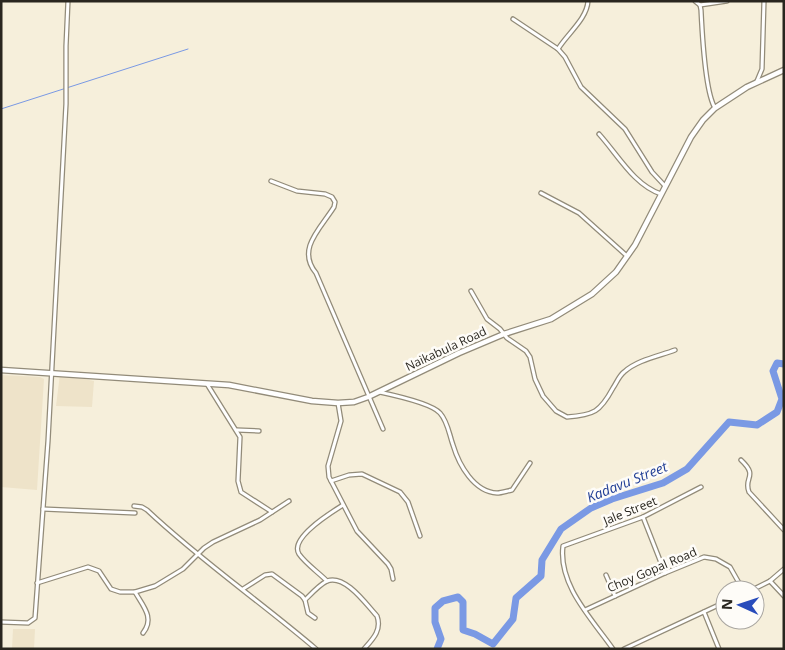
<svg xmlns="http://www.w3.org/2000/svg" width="785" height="650" font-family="'Open Sans',sans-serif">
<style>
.built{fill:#eee3c9}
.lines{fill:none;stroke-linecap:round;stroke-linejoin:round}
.stream{stroke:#7a99e4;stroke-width:1}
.river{stroke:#7a99e4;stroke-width:7}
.street-casing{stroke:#928b79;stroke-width:5.5}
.secondary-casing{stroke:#928b79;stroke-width:7}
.street{stroke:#fff;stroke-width:3}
.secondary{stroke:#fff;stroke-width:4.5}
.labels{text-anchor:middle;stroke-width:5;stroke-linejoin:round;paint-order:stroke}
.street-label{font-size:12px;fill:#29261f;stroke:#fefcf8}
.water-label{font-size:14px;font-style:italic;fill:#223f96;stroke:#fefcf8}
</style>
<rect width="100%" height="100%" fill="#f6efdb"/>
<g class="built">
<path d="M60,374L94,381L92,407L56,406Z"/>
<path d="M1,375L40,377L44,379L37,490L1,487Z"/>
<path d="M13,629H35L34,649H12Z"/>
</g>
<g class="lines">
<path class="stream" d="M1,109L188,49"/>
<path class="river" d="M437,649L441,639L435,622V608L443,601L458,597L463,602V630L475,634L493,644L513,619L516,598L541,576L542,560L561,529L591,508L612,499L663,483L687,469L729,422L757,425L777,412L782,399L773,371L777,363L784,364"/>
<defs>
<g id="street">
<path d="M695,1L700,5L701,10C702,31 705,92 715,108"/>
<path d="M700,5L727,1"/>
<path d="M513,19L558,49L565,57L581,87L625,129L652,172L665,186"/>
<path d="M558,49C567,34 587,19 588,1"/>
<path d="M757,81L762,69L764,1"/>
<path d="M599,134C618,155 634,185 661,194"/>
<path d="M271,181L297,191L325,194L332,197L335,202L334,207C321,228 296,249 316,273L383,429"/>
<path d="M541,193L579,213L627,256"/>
<path d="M471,291L487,319L500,329L507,338L526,351L530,357L535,379L543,396L556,411L567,417C594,415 600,412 613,388C617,382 619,376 624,372C637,360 659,356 675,350"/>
<path d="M207,384L240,437L238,481L241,492L272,512"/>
<path d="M379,392C393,395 431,403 440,413C448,422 449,434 453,445C459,465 474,492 497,493C501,493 507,491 512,490L530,463"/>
<path d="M338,403L341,421L328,466L329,477L357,531L388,564L391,569L393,579"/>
<path d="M237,430L259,431"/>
<path d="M741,460C759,477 743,477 749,492L784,530"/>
<path d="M331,481L349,475L362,474L400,492L408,502L420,536"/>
<path d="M134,506L142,507L147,510C200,560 261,602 316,649"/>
<path d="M43,509L135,513"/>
<path d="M643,517L665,573"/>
<path d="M606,575L615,596"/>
<path d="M327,581C319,573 305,563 299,554C289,538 332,512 343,505"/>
<path d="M770,581L784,596"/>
<path d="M37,583L88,567L99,571L111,589L120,592H135L155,586L183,569L204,548L213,542L260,520L289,501"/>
<path d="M243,589L265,575L272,574L302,596L305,600L308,613L315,618"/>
<path d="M752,590L770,581L784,569"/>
<path d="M135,592C143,606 155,618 143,633"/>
<path d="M305,600C311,594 319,585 327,581C345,574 366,604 377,616C382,630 373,639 364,649"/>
<path d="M585,610L665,573L704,557L716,559L730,567L743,590"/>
<path d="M704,612L719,649"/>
<path d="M1,622L28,623L35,618L48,441L66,104V46L68,1"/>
<path d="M613,649C592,619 558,585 563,546L643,517L701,487"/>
<path d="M624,649L725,602"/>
</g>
<path id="secondary" d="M1,370L229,385L312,401L338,403L354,402L368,397L459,353L504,334L551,319L592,294L616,272L635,245L691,137L703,120L715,108L747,87L784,70"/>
</defs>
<use href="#street" class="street-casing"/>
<use href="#secondary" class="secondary-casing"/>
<use href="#street" class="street"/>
<use href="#secondary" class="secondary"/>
</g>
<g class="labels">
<g class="street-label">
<text transform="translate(446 349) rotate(-25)" y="4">Naikabula Road</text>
<text transform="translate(630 511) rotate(-22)" y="4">Jale Street</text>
<text transform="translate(652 570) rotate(-23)" y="4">Choy Gopal Road</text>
</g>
<g class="water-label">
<text transform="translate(627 482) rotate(-22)" y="5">Kadavu Street</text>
</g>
</g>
<rect width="785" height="650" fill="none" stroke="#29261f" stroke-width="5"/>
<g transform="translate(740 605) rotate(273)"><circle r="24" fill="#fefcf8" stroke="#a9a6a1"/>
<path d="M0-4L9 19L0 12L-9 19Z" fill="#294cbb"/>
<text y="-8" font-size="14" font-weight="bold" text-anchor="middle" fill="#29261f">N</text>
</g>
</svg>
